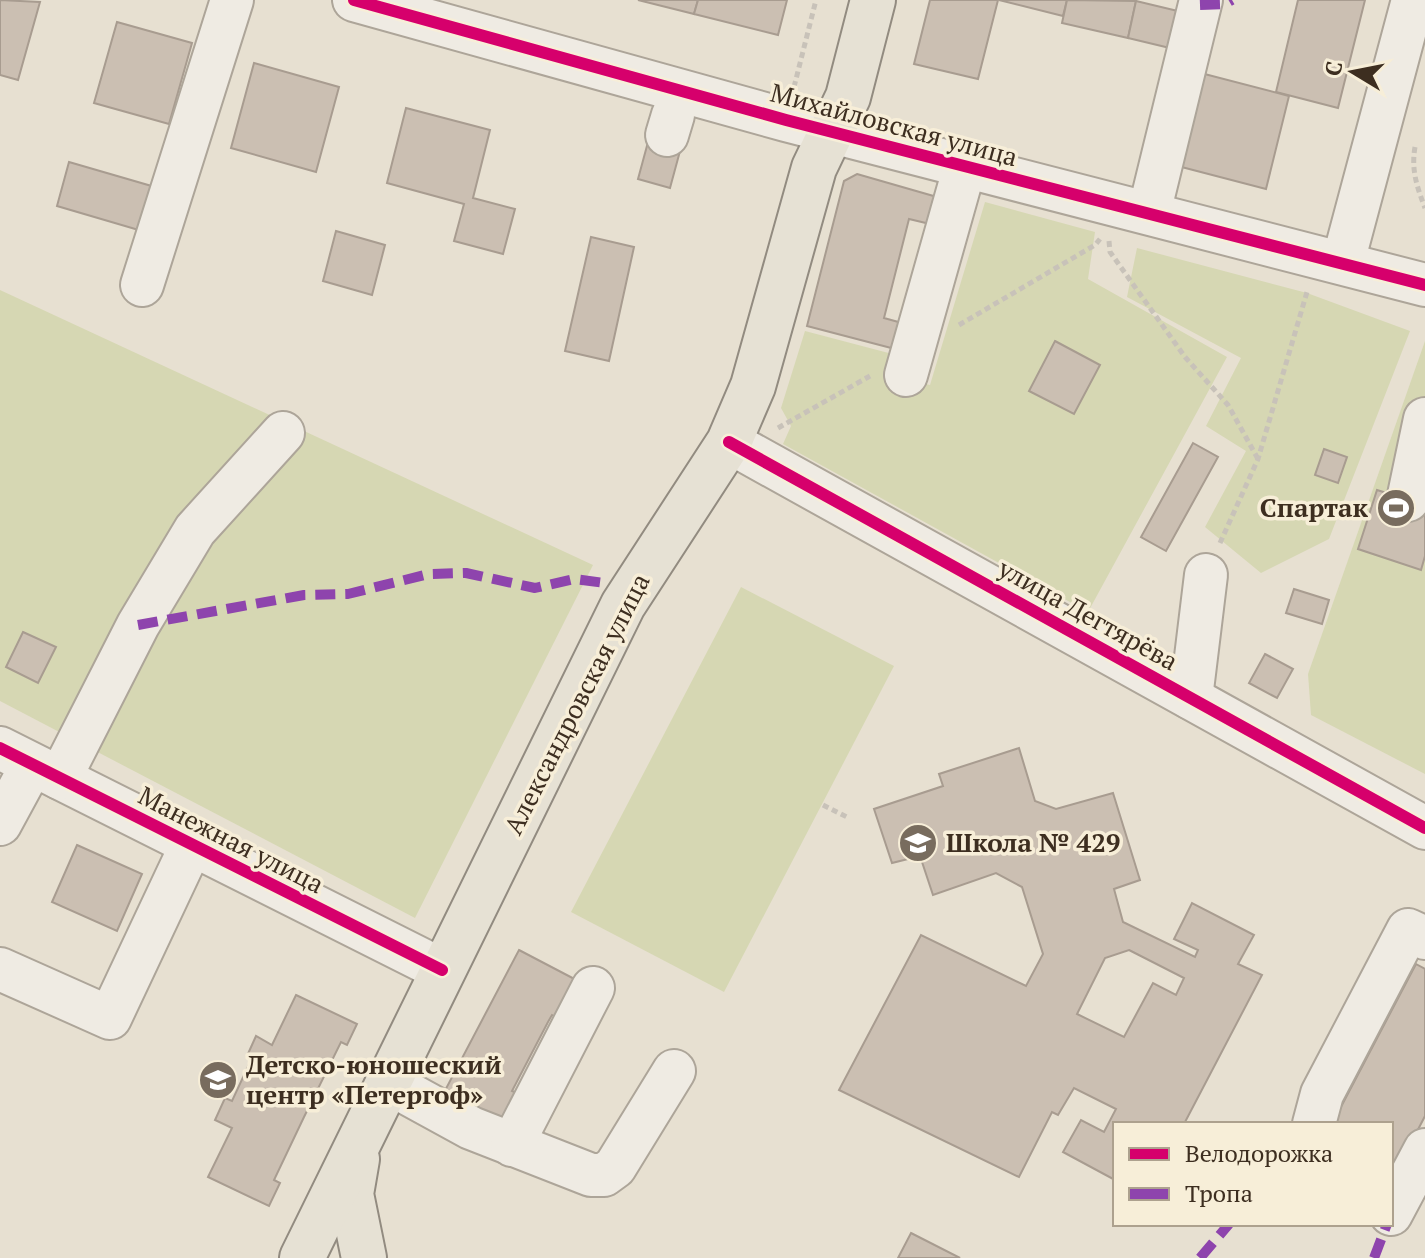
<svg xmlns="http://www.w3.org/2000/svg" width="1425" height="1258" font-family="'PT Serif',serif">
<style>
.green{fill:#d6d7b3}
.building{fill:#cbbfb2;stroke:#a89c90;stroke-width:2;fill-rule:evenodd}
.lines{fill:none;stroke-linecap:round;stroke-linejoin:round}
.minor-casing{stroke:#ada599;stroke-width:46}
.major-casing{stroke:#928b80;stroke-width:48}
.path{stroke:#c8c2b9;stroke-width:5;stroke-dasharray:6 4;stroke-linecap:butt}
.minor{stroke:#efebe3;stroke-width:42}
.major{stroke:#e6e1d4;stroke-width:44}
.quiet{stroke:#8e44ad;stroke-width:10;stroke-dasharray:20 10;stroke-linecap:butt}
.cycleway-casing{stroke:#f7eed8;stroke-width:17}
.cycleway{stroke:#d6006c;stroke-width:12}
.labels{text-anchor:middle;stroke-width:7;stroke-linejoin:round;paint-order:stroke}
.street-label{font-size:26px;fill:#3d2e20;stroke:#f7eed8}
.poi-label{font-size:26px;font-weight:bold;fill:#3d2e20;stroke:#f7eed8;text-anchor:start}
</style>
<rect width="100%" height="100%" fill="#e7e0d1"/>
<g class="green">
<path d="M985,202L1095,232L1088,279L1227,357L1088,612L783,444L791,426L781,408L805,331L900,356L898,377L930,385Z"/>
<path d="M1137,248L1307,293L1410,331L1329,539L1261,573L1205,527L1246,451L1206,426L1241,358L1127,297Z"/>
<path d="M0,290L593,565L415,918L0,701Z"/>
<path d="M1425,341V774L1311,715L1308,674Z"/>
<path d="M741,587L894,666L724,992L571,912Z"/>
</g>
<g class="building">
<path d="M0,0L40,2L18,80L0,75Z"/>
<path d="M638,0H698L694,14Z"/>
<path d="M698,0H787L778,35L694,14Z"/>
<path d="M930,0H998L978,79L914,64Z"/>
<path d="M999,0H1067L1063,16Z"/>
<path d="M1067,0L1136,1L1128,38L1062,23Z"/>
<path d="M1298,0H1365L1338,108L1276,92Z"/>
<path d="M1136,1L1182,12L1174,49L1128,38Z"/>
<path d="M117,22L192,43L169,124L94,103Z"/>
<path d="M254,63L339,87L316,172L231,148Z"/>
<path d="M1193,71L1289,96L1266,189L1170,164Z"/>
<path d="M406,108L490,130L473,198L515,209L503,254L454,241L464,204L387,183Z"/>
<path d="M651,131L683,140L670,188L638,179Z"/>
<path d="M69,162L155,187L142,231L57,206Z"/>
<path d="M857,174L937,197L930,224L909,219L884,318L902,323L895,349L807,326L844,181Z"/>
<path d="M336,231L385,245L372,295L323,281Z"/>
<path d="M591,237L634,247L609,361L565,351Z"/>
<path d="M1055,341L1100,365L1074,414L1029,391Z"/>
<path d="M1193,443L1218,457L1166,551L1141,537Z"/>
<path d="M1324,449L1347,457L1338,483L1315,475Z"/>
<path d="M1377,490L1425,505V556L1421,570L1358,549Z"/>
<path d="M1294,589L1329,600L1322,624L1286,613Z"/>
<path d="M23,632L56,647L38,683L6,667Z"/>
<path d="M1265,654L1293,669L1277,698L1249,683Z"/>
<path d="M1019,748L1035,801L1056,809L1113,793L1140,880L1114,889L1123,922L1195,957L1198,950L1174,939L1192,903L1254,935L1238,964L1262,975L1184,1124H1115V1180L1063,1152L1081,1120L1104,1132L1116,1109L1074,1088L1058,1115L1052,1112L1019,1177L839,1090L921,935L1026,986L1043,954L1022,887L996,873L933,895L920,856L892,863L874,809L943,786L939,774ZM1129,950L1184,978L1176,995L1153,983L1124,1037L1077,1014L1105,958Z"/>
<path d="M77,845L142,874L117,931L52,902Z"/>
<path d="M519,950L584,984L564,1022L552,1015L548,1022L512,1091L525,1097L506,1134L440,1100Z"/>
<path d="M1416,964L1425,969V1116L1395,1174L1391,1172V1124H1332Z"/>
<path d="M296,995L357,1024L347,1045L341,1042L304,1117L274,1180L280,1183L269,1206L208,1177L232,1128L215,1120L225,1098L232,1101L252,1058L247,1056L256,1036L272,1045Z"/>
<path d="M911,1233L960,1258H898Z"/>
</g>
<g class="lines">
<defs>
<g id="minor">
<path d="M354,0L786,120L1425,285"/>
<path d="M667,135L673,115"/>
<path d="M1149,213L1201,0"/>
<path d="M1343,262L1413,0"/>
<path d="M142,285L232,0"/>
<path d="M906,375L965,166"/>
<path d="M729,442L1425,828"/>
<path d="M1408,500L1425,419"/>
<path d="M1191,698L1206,575"/>
<path d="M0,748L442,970"/>
<path d="M60,778L138,625L195,530L283,433"/>
<path d="M0,824L32,765"/>
<path d="M0,969L110,1018L191,846"/>
<path d="M387,1082L471,1128L591,1175H604L615,1167L674,1071"/>
<path d="M1314,1124L1322,1094L1408,930L1425,938"/>
<path d="M512,1145L593,988"/>
<path d="M1391,1214L1425,1150"/>
</g>
<g id="major">
<path d="M357,1159L351,1194L364,1258"/>
<path d="M302,1258L623,605L729,442L753,386L814,168L848,97L873,0"/>
</g>
</defs>
<use href="#minor" class="minor-casing"/>
<use href="#major" class="major-casing"/>
<g class="path">
<path d="M794,87L816,0"/>
<path d="M1415,147C1411,170 1417,187 1425,208"/>
<path d="M1109,241L1110,252L1185,357L1228,405L1258,459"/>
<path d="M959,325L1095,245L1100,239"/>
<path d="M778,428L870,376"/>
<path d="M1220,543L1258,459L1307,292"/>
<path d="M823,805L847,817"/>
</g>
<use href="#minor" class="minor"/>
<use href="#major" class="major"/>
<g class="quiet">
<path d="M1200,5L1225,4L1232,0"/>
<path d="M138,625L304,595L348,594L429,574L466,573L535,588L574,579L605,583"/>
<path d="M1200,1258L1229,1224"/>
<path d="M1374,1258L1387,1224"/>
</g>
<defs>
<g id="cycleway">
<path d="M354,0L786,120L1425,285"/>
<path d="M729,442L1425,828"/>
<path d="M0,748L442,970"/>
</g>
</defs>
<use href="#cycleway" class="cycleway-casing"/>
<use href="#cycleway" class="cycleway"/>
</g>
<defs>
<symbol id="stadium-disc" viewBox="-11 -11 22 22"><circle r="9.5" fill="#786c5e" stroke="#f7eed8"/><path d="M0-5a6.5 5 0 1 0 0 10a6.5 5 0 1 0 0-10ZM-3.5-1.8h7v3.6h-7Z" fill="#fff"/></symbol>
<symbol id="school-disc" viewBox="-11 -11 22 22"><circle r="9.5" fill="#786c5e" stroke="#f7eed8"/><path d="M0-5L7-2L0 1L-7-2ZM-4 1L0 2.5L4 1V4Q0 6-4 4Z" fill="#fff"/></symbol>
</defs>
<g fill-rule="evenodd">
<use href="#stadium-disc" x="1374" y="486" width="44" height="44"/>
<use href="#school-disc" x="896" y="821" width="44" height="44"/>
<use href="#school-disc" x="196" y="1058" width="44" height="44"/>
</g>
<g class="labels">
<g class="street-label">
<text transform="translate(894 125) rotate(15)" y="9">Михайловская улица</text>
<text transform="translate(1088 615) rotate(29)" y="9">улица Дегтярёва</text>
<text transform="translate(577 704) rotate(-63)" y="9">Александровская улица</text>
<text transform="translate(231 840) rotate(27)" y="9">Манежная улица</text>
</g>
<g class="poi-label">
<text x="1368" y="517" text-anchor="end">Спартак</text>
<text x="946" y="852">Школа № 429</text>
<text x="246" y="1074">Детско-юношеский<tspan x="246" dy="30">центр «Петергоф»</tspan></text>
</g>
</g>
<rect x="1113" y="1122" width="280" height="104" fill="#f7eed8" stroke="#ada18e" stroke-width="2"/>
<rect x="1129" y="1148" width="40" height="12" fill="#d6006c" stroke="#ada18e" stroke-width="2"/>
<text x="1185" y="1162" font-size="24" fill="#3d2e20">Велодорожка</text>
<rect x="1129" y="1188" width="40" height="12" fill="#8e44ad" stroke="#ada18e" stroke-width="2"/>
<text x="1185" y="1202" font-size="24" fill="#3d2e20">Тропа</text>
<g transform="translate(1353 72) rotate(280)" stroke="#f7eed8" stroke-width="6" paint-order="stroke">
<path d="M0-6L14 30L0 20L-14 30Z" fill="#3d2e20"/>
<text y="-12" font-size="22" font-weight="bold" text-anchor="middle" fill="#3d2e20">С</text>
</g>
</svg>
